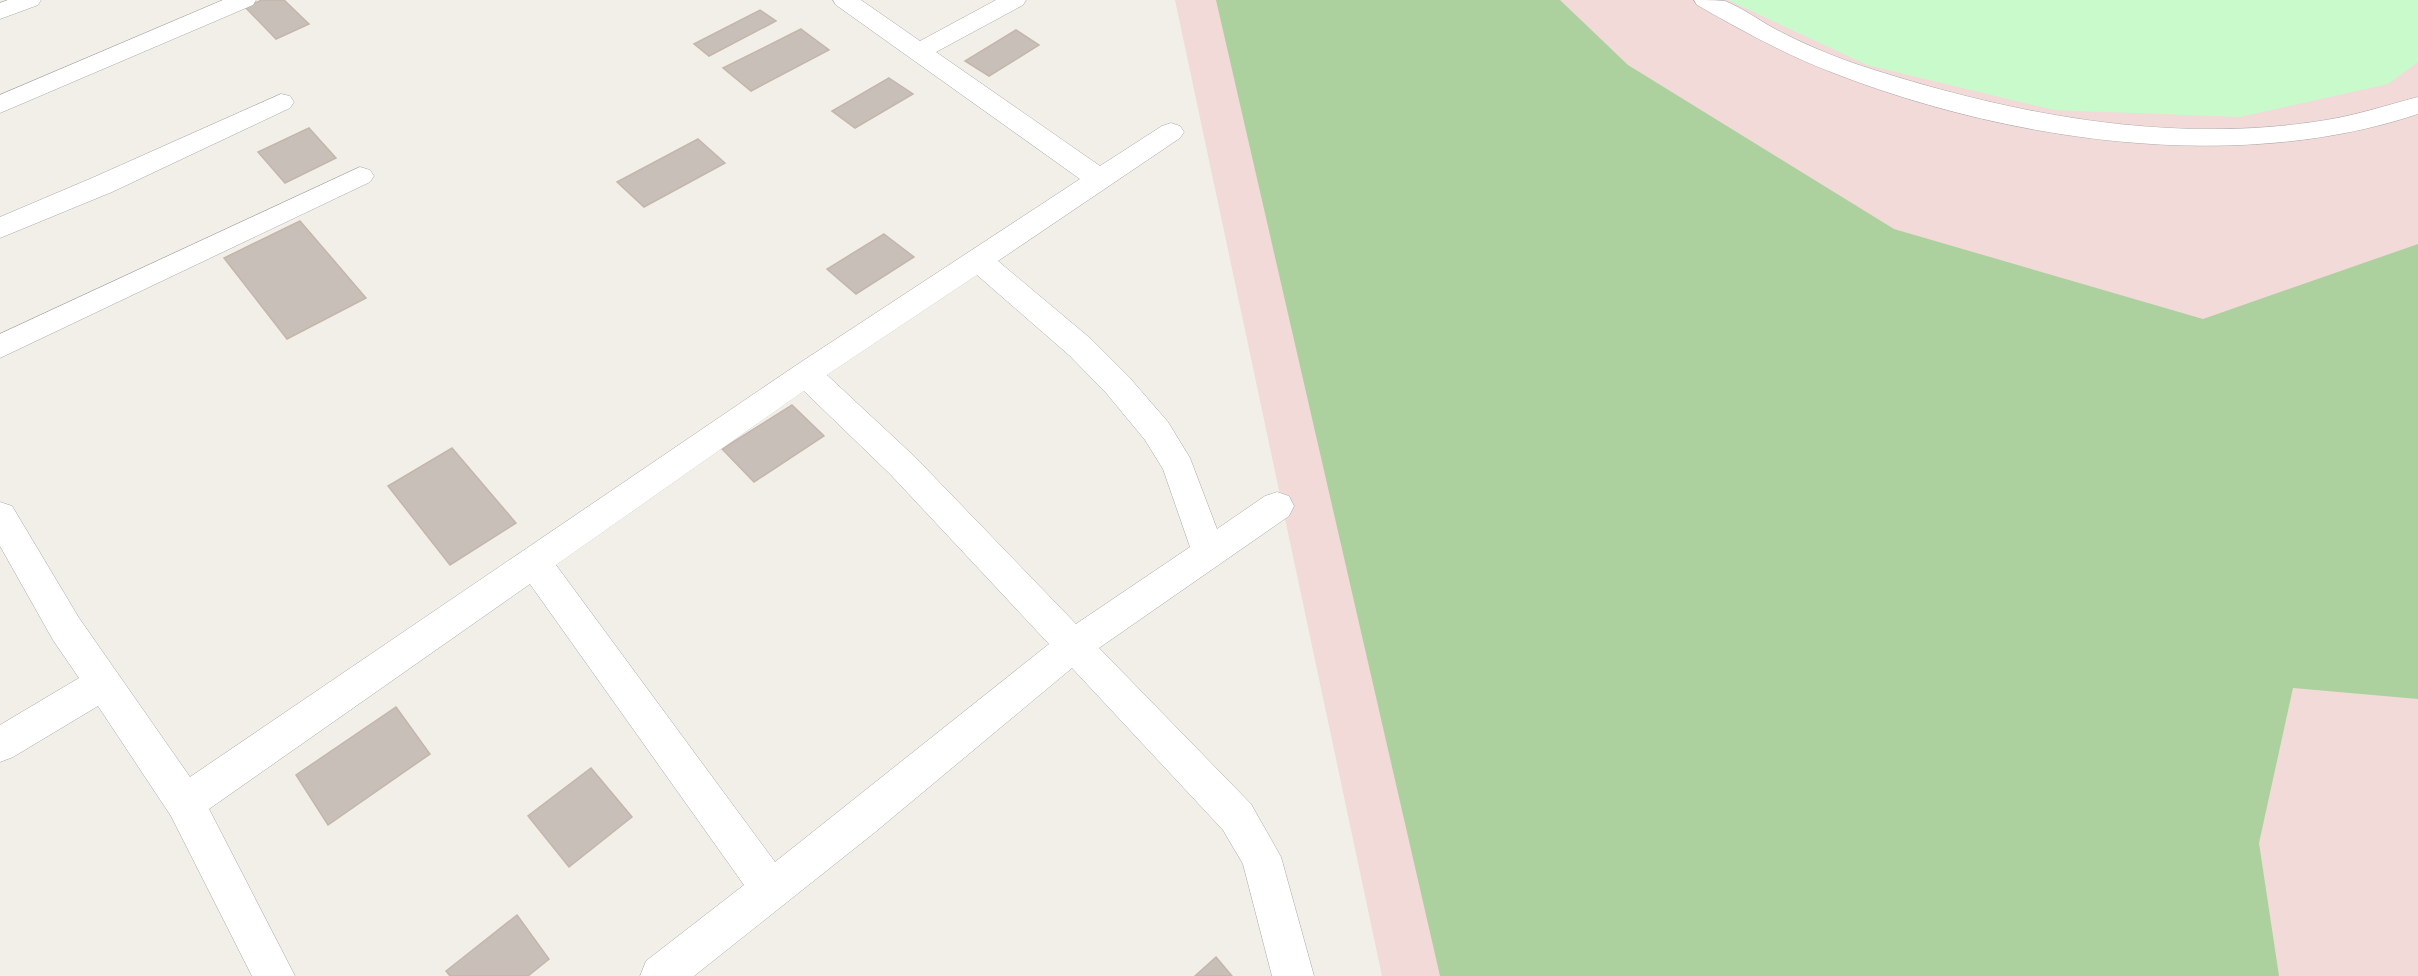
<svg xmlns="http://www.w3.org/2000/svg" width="2418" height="976" font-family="'Titillium Web',sans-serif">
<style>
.commercial{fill:#f2dad9}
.forest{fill:#add19e}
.park{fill:#c8facc}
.building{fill:#c7bfb8;stroke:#c4b6ab;stroke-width:1.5}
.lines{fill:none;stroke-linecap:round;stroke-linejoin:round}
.minor-casing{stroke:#a9a9a9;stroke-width:1}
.minor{fill:#fff;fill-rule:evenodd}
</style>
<rect width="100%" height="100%" fill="#f2efe9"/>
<path class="commercial" d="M1175,0H2418V976H1382Z"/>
<path class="forest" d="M1216,0H1560L1628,65L1894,229L2203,319L2418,244V699L2293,688L2259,843L2279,976H1440Z"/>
<path class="park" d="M1728,0H2418V62L2388,84L2240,117L2054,110L1867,65Z"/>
<g class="building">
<path d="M262,0H284L309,24L276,39L245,7Z"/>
<path d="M760,10L776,21L709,56L694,44Z"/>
<path d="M801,29L829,50L751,91L723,68Z"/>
<path d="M1016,30L1039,45L989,76L965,61Z"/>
<path d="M889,78L913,94L855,128L832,111Z"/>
<path d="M309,128L336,158L285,183L258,152Z"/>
<path d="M698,139L725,163L644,207L617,182Z"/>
<path d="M300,221L366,298L287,339L224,258Z"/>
<path d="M884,234L914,257L856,294L827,269Z"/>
<path d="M792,405L824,436L754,482L722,449Z"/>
<path d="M452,448L516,523L450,565L388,486Z"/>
<path d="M396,707L430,754L328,825L296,775Z"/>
<path d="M591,768L632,817L569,867L528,816Z"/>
<path d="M517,915L549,959L528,976H450L446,971Z"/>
<path d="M1216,957L1232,976H1195Z"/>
</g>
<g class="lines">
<defs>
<g id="minor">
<path d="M8,0H41L38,5L0,19V3Z"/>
<path d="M223,0H256L253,5L0,113V95Z"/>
<path d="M833,0H861L920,41L996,0H1026L1023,5L936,52L1100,166L1162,126L1171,123L1180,126L1184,132L1180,138L998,261L1091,339L1129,377L1168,422L1190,458L1217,529L1265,496L1277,492L1289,496L1294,506L1289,516L1099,648L1251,804L1281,857L1314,976H1272L1243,864L1223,830L1072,668L874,833L694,976H640L646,961L744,885L530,584L209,809L295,976H252L171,816L98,706L13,757L0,762V725L79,678L53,640L0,546V502L12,506L79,618L190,777L795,366L1080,179L836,5ZM977,275L1070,356L1107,394L1145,440L1163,469L1190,547L1076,624L915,457L827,375ZM804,391L891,475L1049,644L775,862L556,565Z"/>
<path d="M1694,0C1703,0 1717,0 1725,1C1743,8 1760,21 1777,30C1802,43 1830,55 1856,64C2005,113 2168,146 2326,120C2357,115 2387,105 2418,97V114C2236,175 2007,141 1831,72C1784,54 1741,30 1697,5Z"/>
<path d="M281,94L290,96L294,102L290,108L112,192L0,238V217L92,178Z"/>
<path d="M360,167L370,170L374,176L370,182L0,358V334Z"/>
</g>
</defs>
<use href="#minor" class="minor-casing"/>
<use href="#minor" class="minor"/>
</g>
</svg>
